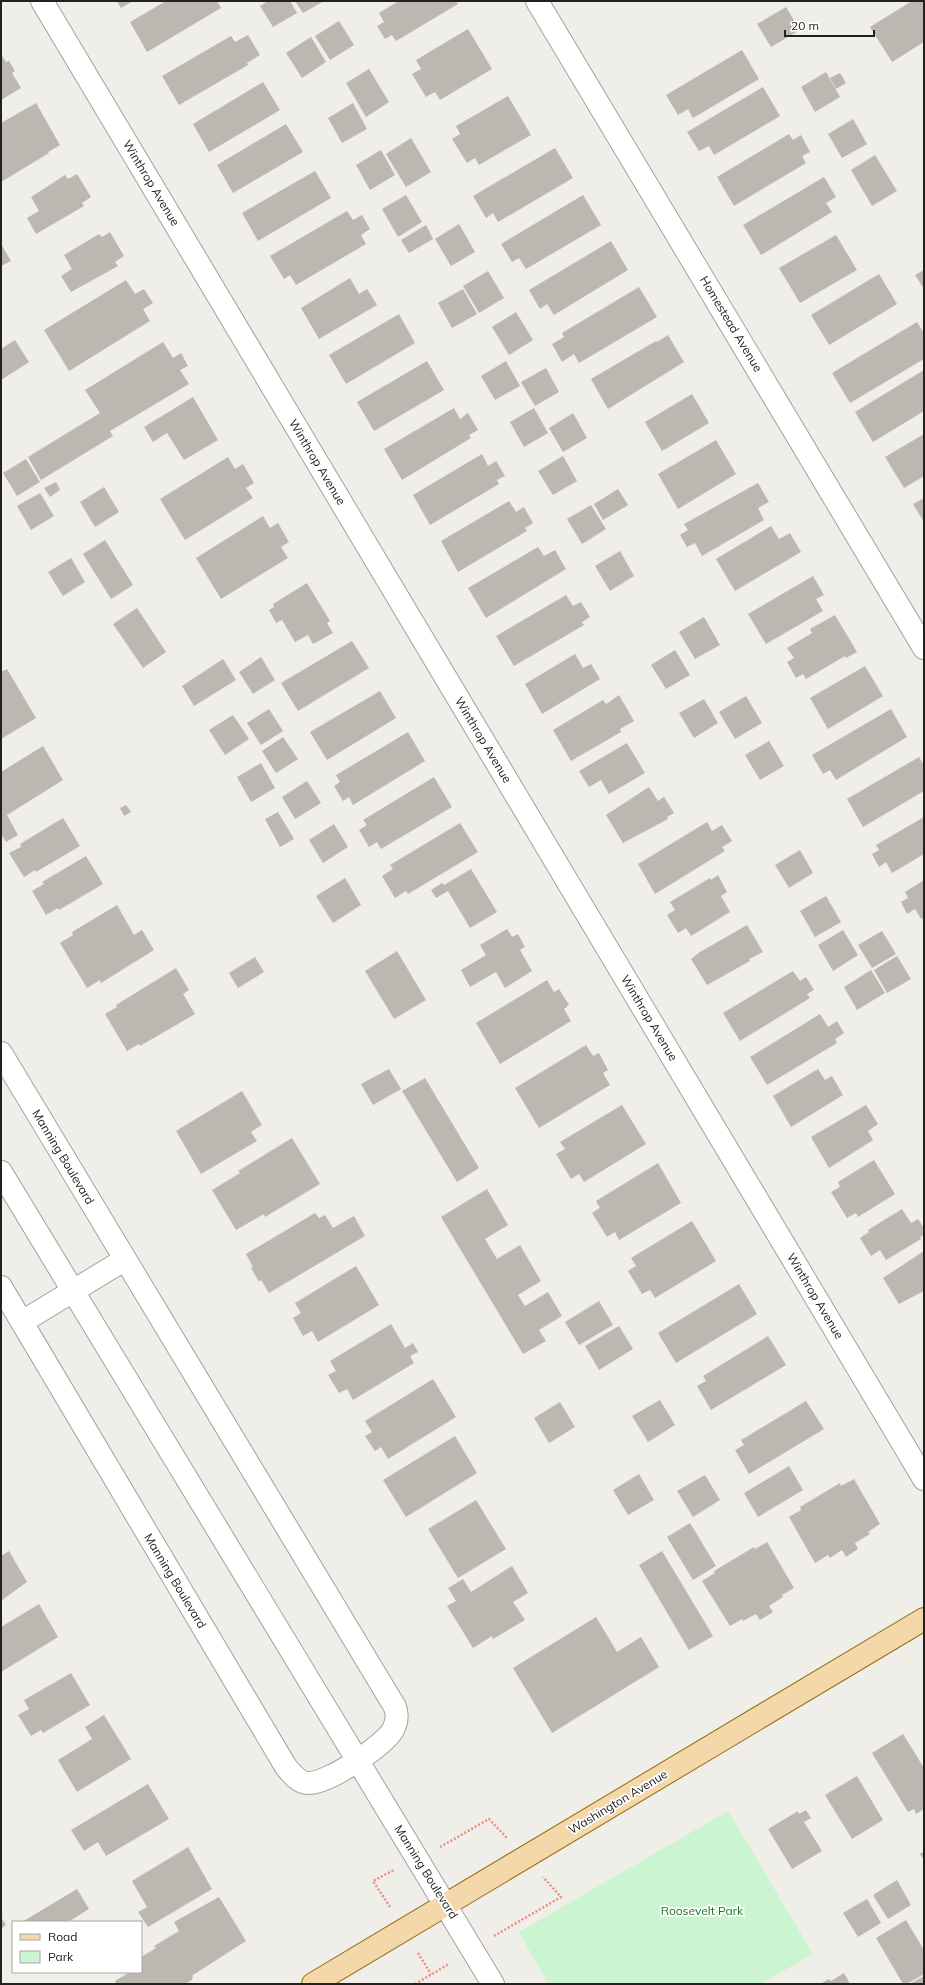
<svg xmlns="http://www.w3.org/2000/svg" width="925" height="1985" font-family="Mulish,sans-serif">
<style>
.park{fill:#caf5d0}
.building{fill:#bdb7b1}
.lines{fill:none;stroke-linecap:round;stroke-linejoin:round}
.minor-casing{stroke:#a2a2a2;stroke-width:24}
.tertiary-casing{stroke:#a2a2a2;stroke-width:24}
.primary-casing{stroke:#8f6c0e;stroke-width:24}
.path{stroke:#ed8e7c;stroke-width:2.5;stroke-dasharray:2 2;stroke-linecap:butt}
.minor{stroke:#fff;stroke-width:22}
.tertiary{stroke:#fff;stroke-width:22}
.primary{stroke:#f4d8a9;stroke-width:22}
.labels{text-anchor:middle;stroke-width:3.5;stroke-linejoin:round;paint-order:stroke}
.street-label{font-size:12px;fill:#212121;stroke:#fff}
.park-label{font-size:12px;fill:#177624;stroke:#fff}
</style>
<rect width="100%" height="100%" fill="#f0eee8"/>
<path class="park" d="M728,1811L813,1954L760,1984H548L519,1932Z"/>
<g class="building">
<path d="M117,1H133L121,8Z"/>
<path d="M166,1H217L221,8L147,52L130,22Z"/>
<path d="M268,1H290L297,13L273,27L260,6Z"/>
<path d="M295,1H324L303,13Z"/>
<path d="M399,1H456L458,4L396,41L392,35L385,39L377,26L384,22L379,13Z"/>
<path d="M912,1H924V42L892,62L870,27Z"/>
<path d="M786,7L800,30L771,47L757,24Z"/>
<path d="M339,21L354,45L330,60L315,36Z"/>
<path d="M468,29L492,69L440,100L435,92L426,97L412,74L421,69L416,60Z"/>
<path d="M248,35L260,55L247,63L248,65L179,105L162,76L231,36L235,42Z"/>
<path d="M311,37L326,62L302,78L286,53Z"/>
<path d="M742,50L759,79L693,118L688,109L678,115L666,95Z"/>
<path d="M1,54L6,62L9,61L15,71L12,73L21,88L1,100Z"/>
<path d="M369,69L389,102L366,117L346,83Z"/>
<path d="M826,72L840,97L815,112L801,87Z"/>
<path d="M840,73L846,83L836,89L830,78Z"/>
<path d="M263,82L280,110L209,152L193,124Z"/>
<path d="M763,87L780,116L714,155L709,146L699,151L687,132Z"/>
<path d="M508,96L531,135L479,165L475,158L467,163L452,139L460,134L456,126Z"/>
<path d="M36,103L60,145L48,152L49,153L1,182V123Z"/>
<path d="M353,103L367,129L342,143L328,118Z"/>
<path d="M853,119L867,144L842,158L828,134Z"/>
<path d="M286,124L303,152L233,193L217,165Z"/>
<path d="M789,134L793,140L801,135L810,152L802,156L806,163L734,206L717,177Z"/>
<path d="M411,138L431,172L406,187L386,154Z"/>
<path d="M555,148L573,178L498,222L493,213L486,218L473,196Z"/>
<path d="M381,150L395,175L370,190L356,165Z"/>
<path d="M875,155L897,191L872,206L851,170Z"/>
<path d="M315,171L331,198L258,241L242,213Z"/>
<path d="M77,174L91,197L82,203L84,206L36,234L27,218L39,211L31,197L65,175L68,179Z"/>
<path d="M824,177L836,197L826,203L832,212L761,255L743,225Z"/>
<path d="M406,195L422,222L398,237L382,209Z"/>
<path d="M583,195L601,225L526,269L519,258L512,262L501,244Z"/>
<path d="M347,211L353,220L362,215L370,229L361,235L366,244L296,285L290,275L284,279L270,256Z"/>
<path d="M459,224L475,252L451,266L435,239Z"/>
<path d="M426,225L433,239L409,253L401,240Z"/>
<path d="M110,232L124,256L115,262L118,266L71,292L61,276L72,269L64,255L99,234L102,237Z"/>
<path d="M836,235L857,270L800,303L779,268Z"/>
<path d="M611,241L628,270L554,315L547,304L540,309L529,290Z"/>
<path d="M1,244L11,261L1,266Z"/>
<path d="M924,270V289L915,275Z"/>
<path d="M488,271L504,298L479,313L463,286Z"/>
<path d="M879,274L897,304L829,345L811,315Z"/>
<path d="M350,278L359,294L367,289L377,305L319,339L301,308Z"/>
<path d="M126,280L135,294L144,289L153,303L143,309L150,321L69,371L44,330Z"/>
<path d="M639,287L657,317L579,363L574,354L562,362L552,344L564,337L562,333Z"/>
<path d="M463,289L477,314L452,328L438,303Z"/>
<path d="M516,312L533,340L509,355L492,327Z"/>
<path d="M399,314L415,343L346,384L329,355Z"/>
<path d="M917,322L924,333V359L850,403L832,373Z"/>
<path d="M668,335L684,362L608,409L591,379L656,341L657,342Z"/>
<path d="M15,340L29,362L1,380V349Z"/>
<path d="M163,342L173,358L181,353L188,366L180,370L189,384L110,431L113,436L41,480L28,457L100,413L85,390Z"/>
<path d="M427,361L444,390L374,431L357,402Z"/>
<path d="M506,361L520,386L495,400L481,376Z"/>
<path d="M546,368L559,392L535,406L521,382Z"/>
<path d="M924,370V411L873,442L855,412Z"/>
<path d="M692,394L709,423L662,451L645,422Z"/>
<path d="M193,397L218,440L184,460L167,433L153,442L144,427Z"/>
<path d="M454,408L460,419L468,413L478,430L469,435L471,438L402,480L384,449Z"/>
<path d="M534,408L548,433L524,447L510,422Z"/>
<path d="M573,413L587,438L563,452L549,428Z"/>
<path d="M924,434V476L904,488L885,457Z"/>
<path d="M716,440L736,474L678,509L658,474Z"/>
<path d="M482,454L488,466L496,461L505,476L497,480L499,484L430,525L413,495Z"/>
<path d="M563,456L577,481L553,495L538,471Z"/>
<path d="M228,457L235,469L243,464L254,483L246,488L253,498L185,540L160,499Z"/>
<path d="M26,459L40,482L17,496L3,473Z"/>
<path d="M56,482L60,490L50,497L44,488Z"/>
<path d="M758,483L769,502L758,508L764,520L702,556L695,543L687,547L680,535L688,530L684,524Z"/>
<path d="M104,487L119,512L95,527L80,502Z"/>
<path d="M618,489L628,505L603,520L594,504Z"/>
<path d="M40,493L54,516L31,530L17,506Z"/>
<path d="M924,498V522L913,504Z"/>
<path d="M509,501L516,512L524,507L533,523L525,528L527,531L458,572L441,541Z"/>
<path d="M591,505L606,529L582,544L567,519Z"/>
<path d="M263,516L270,528L278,523L289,542L281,547L288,558L221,599L196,558Z"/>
<path d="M771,526L779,539L790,533L801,552L735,591L716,559Z"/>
<path d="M105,540L133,585L111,599L83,554Z"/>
<path d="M538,547L544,556L555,550L566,569L486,618L468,588Z"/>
<path d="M620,551L634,576L610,591L595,566Z"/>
<path d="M71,558L85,582L63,596L48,572Z"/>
<path d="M813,576L824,595L816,599L823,611L766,644L748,614Z"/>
<path d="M307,583L330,621L327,623L333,633L313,644L308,635L295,642L282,620L276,623L269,610L274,607L273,604Z"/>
<path d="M566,595L573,606L581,602L590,617L582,622L584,625L514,666L496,636Z"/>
<path d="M137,608L166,652L143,668L113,624Z"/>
<path d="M835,615L857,652L846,658L845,656L806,679L803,674L796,678L787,662L794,658L787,648L812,633L810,629Z"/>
<path d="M704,617L720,645L695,659L679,632Z"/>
<path d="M352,641L369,668L298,711L281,683Z"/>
<path d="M675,650L690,675L666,689L651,665Z"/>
<path d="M575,654L583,668L591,664L600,679L542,714L525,684Z"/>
<path d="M261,657L275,680L253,694L239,672Z"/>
<path d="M223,659L236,680L194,706L182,686Z"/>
<path d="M865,666L883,696L828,729L810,698Z"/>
<path d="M7,669L36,718L1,739V672Z"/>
<path d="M380,691L396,718L327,760L310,732Z"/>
<path d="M619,695L634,721L620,729L621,732L571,761L553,730L603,700L606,704Z"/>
<path d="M746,696L762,723L735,739L719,712Z"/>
<path d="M704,699L718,723L694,738L679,713Z"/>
<path d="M269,709L283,731L261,745L247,723Z"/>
<path d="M891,709L907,737L836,780L830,770L823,774L812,755Z"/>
<path d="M233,715L249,739L225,755L209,730Z"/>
<path d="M408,732L425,761L353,805L349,797L343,801L334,786L340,782L336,775Z"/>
<path d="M283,737L298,759L276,773L262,751Z"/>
<path d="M769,741L784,766L760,780L745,755Z"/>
<path d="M627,743L645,773L609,794L601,780L589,787L579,771Z"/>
<path d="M43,746L63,780L7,815L18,835L6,842L1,834V772Z"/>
<path d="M919,757L924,765V791L863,827L847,799Z"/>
<path d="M261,763L275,788L251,802L237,777Z"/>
<path d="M434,777L452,807L381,849L377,842L369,847L359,830L367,825L363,820Z"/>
<path d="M307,781L321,803L295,819L282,797Z"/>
<path d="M649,787L658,801L664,797L674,813L667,817L668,819L623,843L606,815Z"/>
<path d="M126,805L131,812L124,816L120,808Z"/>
<path d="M278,812L294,839L280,847L265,819Z"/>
<path d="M924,817V854L892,873L886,862L879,867L872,854L879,850L876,845Z"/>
<path d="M63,818L80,846L36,872L35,870L24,877L9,853L21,847L20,844Z"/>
<path d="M707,822L712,831L722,825L732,841L722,847L725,851L655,894L638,864Z"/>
<path d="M460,823L478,852L408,894L406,891L395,898L382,876L393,869L390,865Z"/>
<path d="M334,824L348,847L323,863L309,840Z"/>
<path d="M800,850L813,873L789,888L775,865Z"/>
<path d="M86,856L103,884L59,910L58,908L46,915L32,891L44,884L42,882Z"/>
<path d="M471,869L497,912L470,928L448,891L436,898L431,890L442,883L444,885Z"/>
<path d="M718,875L727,892L721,896L730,912L691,936L686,928L678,933L667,915L675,910L670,902L710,878L711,880Z"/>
<path d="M345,878L361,905L333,923L316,896Z"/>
<path d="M924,880V918L921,919L915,909L907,914L901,902L908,898L905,892Z"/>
<path d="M826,896L841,922L815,937L800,911Z"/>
<path d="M117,905L134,935L142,930L154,950L101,983L100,980L87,988L60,943L73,935L72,932Z"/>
<path d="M747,925L763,952L749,959L750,961L707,985L691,959L700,952Z"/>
<path d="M507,929L512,937L518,934L525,947L520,950L532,971L505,988L496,972L470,987L461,970L486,955L480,945Z"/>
<path d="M843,930L858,955L833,971L818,945Z"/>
<path d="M882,931L896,954L872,968L858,945Z"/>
<path d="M397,951L426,1000L394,1019L365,971Z"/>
<path d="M897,956L911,979L887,993L874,970Z"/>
<path d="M255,957L264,972L238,988L229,973Z"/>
<path d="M176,968L189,990L183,994L195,1014L140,1046L139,1044L127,1051L105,1014L117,1007L116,1005Z"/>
<path d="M871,970L885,993L857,1010L844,987Z"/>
<path d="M793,971L800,981L806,977L814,990L807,994L810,998L740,1041L723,1013Z"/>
<path d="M547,980L554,992L559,989L569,1005L564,1009L571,1021L500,1064L476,1023Z"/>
<path d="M820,1014L828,1027L837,1021L844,1033L835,1039L837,1043L767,1085L750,1057Z"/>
<path d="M586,1045L593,1056L599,1053L608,1070L603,1073L610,1085L539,1128L515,1088Z"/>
<path d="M389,1069L401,1089L373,1105L361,1084Z"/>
<path d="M818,1069L825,1080L832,1076L843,1095L791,1127L773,1096Z"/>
<path d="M425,1078L479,1168L457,1182L402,1091Z"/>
<path d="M242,1091L262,1125L251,1132L257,1141L201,1174L176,1131Z"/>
<path d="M622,1105L646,1144L584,1182L579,1174L571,1179L556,1154L565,1149L560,1142Z"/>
<path d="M866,1105L878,1124L868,1131L873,1140L829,1168L811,1137Z"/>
<path d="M292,1138L320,1184L265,1217L264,1214L236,1230L212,1190L240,1173L238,1171Z"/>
<path d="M874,1160L895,1194L858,1217L856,1213L847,1218L831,1192L840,1187L838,1182Z"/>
<path d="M658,1163L681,1203L619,1240L615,1232L607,1237L592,1213L600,1208L596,1201Z"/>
<path d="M487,1189L508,1225L485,1239L497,1259L520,1245L541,1281L518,1295L525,1306L548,1292L562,1316L539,1330L546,1341L523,1354L441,1217Z"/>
<path d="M902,1209L911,1223L918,1219L924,1228V1235L920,1237L921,1239L886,1260L880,1250L871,1256L860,1238L869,1232L868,1230Z"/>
<path d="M315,1213L319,1218L325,1215L333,1228L354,1216L365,1236L269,1293L261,1280L259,1282L251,1268L253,1267L246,1254Z"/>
<path d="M692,1221L716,1261L655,1298L650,1290L642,1294L628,1271L636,1266L631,1258Z"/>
<path d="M924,1251V1291L899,1304L883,1278Z"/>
<path d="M356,1266L379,1305L318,1342L312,1331L303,1336L293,1318L301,1313L295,1303Z"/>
<path d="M739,1284L757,1314L676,1363L658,1333Z"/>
<path d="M599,1301L613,1325L579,1345L565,1322Z"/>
<path d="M391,1324L405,1348L413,1343L418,1352L410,1356L414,1363L353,1400L347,1389L339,1393L328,1375L336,1371L330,1361Z"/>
<path d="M619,1326L633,1349L599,1370L585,1346Z"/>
<path d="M768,1336L786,1365L711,1410L697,1386L706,1381L703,1376Z"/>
<path d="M433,1379L456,1417L388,1459L381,1447L375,1451L365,1436L372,1432L365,1421Z"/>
<path d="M660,1400L675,1425L648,1442L632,1416Z"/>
<path d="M806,1401L824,1429L749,1474L735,1450L744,1445L741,1440Z"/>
<path d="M560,1402L575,1427L549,1443L534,1418Z"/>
<path d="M455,1436L477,1473L406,1517L383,1480Z"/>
<path d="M789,1466L803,1490L758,1517L744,1493Z"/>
<path d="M639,1474L654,1500L628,1515L613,1490Z"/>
<path d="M705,1475L720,1500L693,1517L677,1491Z"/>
<path d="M854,1479L880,1524L868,1532L870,1534L855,1543L858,1549L846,1557L842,1550L830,1558L828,1555L815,1563L789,1517L801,1510L800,1507L840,1483L841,1486Z"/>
<path d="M476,1500L506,1549L458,1578L428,1529Z"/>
<path d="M690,1523L716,1566L693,1580L667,1537Z"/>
<path d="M767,1542L794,1588L782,1595L783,1597L769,1606L773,1612L760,1620L756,1614L743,1621L742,1619L730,1626L702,1581L715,1573L714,1571L754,1547L755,1549Z"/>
<path d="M9,1551L27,1582L1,1601V1556Z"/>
<path d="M662,1551L713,1636L689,1650L639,1565Z"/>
<path d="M512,1566L528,1593L513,1602L525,1620L493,1639L492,1636L473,1648L447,1606L456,1601L448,1588L463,1579L471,1592Z"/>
<path d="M39,1604L58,1637L1,1672V1627Z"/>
<path d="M596,1617L617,1652L641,1637L659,1667L552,1733L513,1668Z"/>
<path d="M71,1673L90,1705L43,1733L41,1730L31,1736L18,1715L29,1709L24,1700Z"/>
<path d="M104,1715L131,1759L77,1792L58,1760L92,1739L85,1727Z"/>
<path d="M903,1734L924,1768V1809L916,1814L914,1809L908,1812L872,1753Z"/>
<path d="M857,1776L883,1820L852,1839L825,1795Z"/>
<path d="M148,1784L169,1819L106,1856L98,1842L84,1851L71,1830Z"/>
<path d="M806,1810L811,1818L804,1822L822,1851L792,1869L768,1829L798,1811L799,1814Z"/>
<path d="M188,1847L212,1889L148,1927L138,1912L147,1907L132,1881Z"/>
<path d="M924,1851V1860L920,1854Z"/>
<path d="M897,1880L911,1905L888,1919L873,1895Z"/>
<path d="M77,1889L89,1909L68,1922H22Z"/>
<path d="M219,1897L246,1941L193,1975L192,1980L185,1984H116L115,1981L130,1972H141V1957L156,1948L154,1946L179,1931L174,1922Z"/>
<path d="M867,1899L881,1923L858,1937L843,1913Z"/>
<path d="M1,1917L6,1925L1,1929Z"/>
<path d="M906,1920L924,1950V1974L907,1984H903L876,1938Z"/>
<path d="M844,1973L850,1984H820L829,1979L831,1981Z"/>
<path d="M924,1976V1984H910Z"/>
</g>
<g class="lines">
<defs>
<g id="minor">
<path d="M42,1L924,1479"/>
<path d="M537,1L924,648"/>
<path d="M1,1053L395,1707C398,1715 397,1722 393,1730C383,1746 328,1784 308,1783C299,1783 292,1774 286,1767L1,1287"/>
<path d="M22,1322L124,1260"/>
</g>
<path id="tertiary" d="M1,1172L493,1984"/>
<path id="primary" d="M313,1984L924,1619"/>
</defs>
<use href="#minor" class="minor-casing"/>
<use href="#tertiary" class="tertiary-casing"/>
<use href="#primary" class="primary-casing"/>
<g class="path">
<path d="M440,1847L489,1819L507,1838"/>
<path d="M390,1907L373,1881L394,1870"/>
<path d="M494,1936L561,1897L543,1877"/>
<path d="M418,1953L431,1974"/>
<path d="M415,1984L449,1964"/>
</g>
<use href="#minor" class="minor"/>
<use href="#tertiary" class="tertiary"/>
<use href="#primary" class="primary"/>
</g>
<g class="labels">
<g class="street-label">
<text transform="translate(151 183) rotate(59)" y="4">Winthrop Avenue</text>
<text transform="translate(731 324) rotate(59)" y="4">Homestead Avenue</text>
<text transform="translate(317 462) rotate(59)" y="4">Winthrop Avenue</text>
<text transform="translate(483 740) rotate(59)" y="4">Winthrop Avenue</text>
<text transform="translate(649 1018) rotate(59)" y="4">Winthrop Avenue</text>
<text transform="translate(63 1157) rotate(59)" y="4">Manning Boulevard</text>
<text transform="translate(815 1296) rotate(59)" y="4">Winthrop Avenue</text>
<text transform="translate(175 1581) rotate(59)" y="4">Manning Boulevard</text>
<text transform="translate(618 1802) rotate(-31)" y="4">Washington Avenue</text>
<text transform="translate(426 1872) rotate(58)" y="4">Manning Boulevard</text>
</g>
<g class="park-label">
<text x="702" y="1915">Roosevelt Park</text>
</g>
</g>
<rect width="925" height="1985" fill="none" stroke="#212121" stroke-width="4"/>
<rect x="12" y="1921" width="130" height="52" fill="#ffffff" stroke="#a6a6a6"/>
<rect x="20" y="1934" width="20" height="6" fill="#f4d8a9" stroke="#a6a6a6"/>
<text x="48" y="1941" font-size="12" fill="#212121">Road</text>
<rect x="20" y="1951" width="20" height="12" fill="#caf5d0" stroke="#a6a6a6"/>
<text x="48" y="1961" font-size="12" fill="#212121">Park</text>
<path d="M785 30v6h89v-6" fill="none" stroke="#212121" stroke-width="2"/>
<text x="791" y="30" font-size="12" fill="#212121" stroke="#ffffff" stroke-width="3" paint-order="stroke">20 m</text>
</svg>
